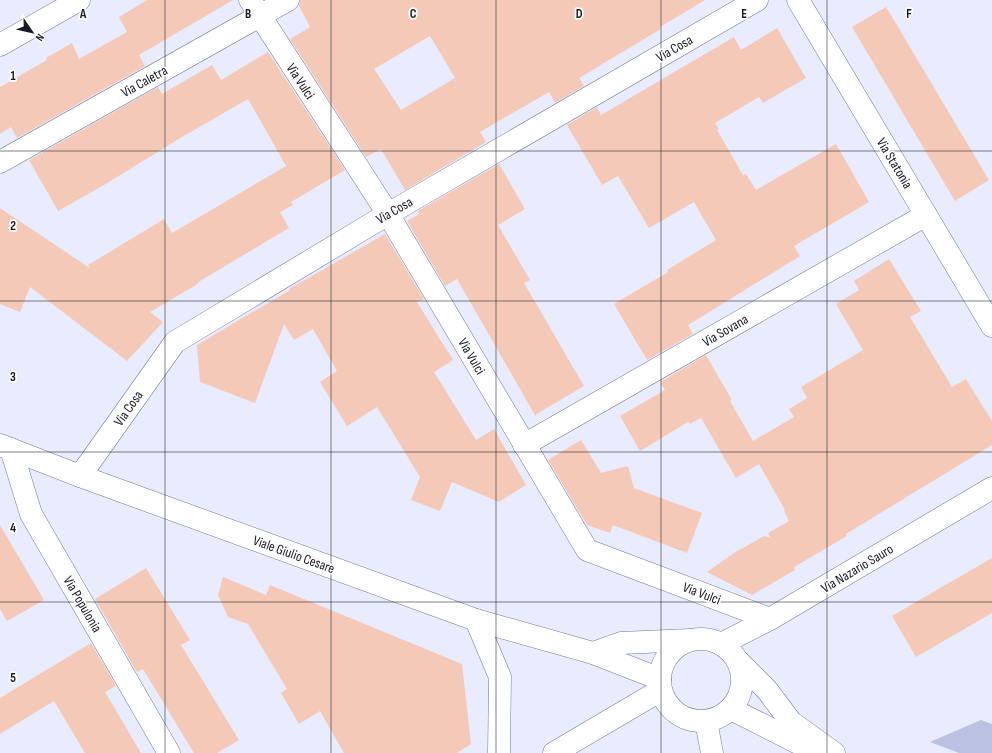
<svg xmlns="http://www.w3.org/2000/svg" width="992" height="753" font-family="'Sofia Sans Condensed',sans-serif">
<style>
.green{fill:#bbc2e1}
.building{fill:#f5c9b7;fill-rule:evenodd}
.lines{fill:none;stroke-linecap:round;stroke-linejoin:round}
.street-casing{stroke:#747a94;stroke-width:23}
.secondary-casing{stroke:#747a94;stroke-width:23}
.street{stroke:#fff;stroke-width:22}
.secondary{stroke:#fff;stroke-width:22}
.grid{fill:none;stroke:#171923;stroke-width:1;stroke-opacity:0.55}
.labels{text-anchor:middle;stroke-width:3.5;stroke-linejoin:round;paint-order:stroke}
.street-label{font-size:14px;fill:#171923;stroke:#fff}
.grid-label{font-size:13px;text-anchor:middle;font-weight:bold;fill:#171923;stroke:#fff;stroke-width:3.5;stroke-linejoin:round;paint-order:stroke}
</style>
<rect width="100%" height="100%" fill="#e8ecfe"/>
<path class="green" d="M981,720L992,724V753H959L930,742Z"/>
<g class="building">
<path d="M147,0H233L139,55L145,66L17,138L11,127L0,134V87L47,60L46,58L72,43L79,59L127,32L119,17Z"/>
<path d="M300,0H705L660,27L661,29L579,78L584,86L555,103L549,92L480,132L486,142L405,190L381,149L366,157L290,39L310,27L299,6ZM430,36L455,78L401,110L374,69Z"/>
<path d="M886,7L989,180L955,201L852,27Z"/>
<path d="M777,28L806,78L763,103L759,97L715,123L719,129L717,130L743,175L746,174L756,190L836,144L869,202L794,246L800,256L688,325L693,334L647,360L614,304L668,272L667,270L716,240L694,202L649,228L618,176L602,185L567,125L597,107L601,115L734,37L741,50Z"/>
<path d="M268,52L345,170L291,202L293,205L280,212L289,228L200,281L196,285L150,312L163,322L127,361L30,287L20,312L0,304V208L91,269L88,265L164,219L172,233L286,166L248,99L182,137L104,185L58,211L29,160L158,87L162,94L212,65L221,80Z"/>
<path d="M499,164L525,209L498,225L530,280L524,283L584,386L535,415L457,279L445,286L407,221L419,214L418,211Z"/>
<path d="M385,234L424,299L417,302L453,360L434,372L476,440L494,429L526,485L499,502L452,482L440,511L411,500L420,477L377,407L347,426L320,382L337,371L313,329L294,340L284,324L255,403L200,382L197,345L290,290L289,289Z"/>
<path d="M889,259L921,311L910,317L952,387L966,379L992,421V445L846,534L847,536L794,567L795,570L752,595L707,572L734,553L764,536L771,538L768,533L789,521L784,511L785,510L759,464L736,478L701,418L690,424L688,422L640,451L620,416L665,390L660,382L706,355L732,400L730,401L753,441L794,417L789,409L807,398L801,387L863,350L836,304L859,290L854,281Z"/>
<path d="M581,440L601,473L628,466L634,488L702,513L687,553L613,525L610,533L587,525L548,460Z"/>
<path d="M0,525L44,600L7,621L0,609Z"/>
<path d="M992,558V613L916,657L892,616Z"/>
<path d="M146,568L190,640L181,645L239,740L217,753H194L143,669L137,672L95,599Z"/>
<path d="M223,577L266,595L270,585L462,664L471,744L457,753H344L320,711L299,724L281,693L287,689L248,624L228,617L218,595Z"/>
<path d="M91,643L116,686L105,692L141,753H85L54,701L0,734V698Z"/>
</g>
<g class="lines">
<defs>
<g id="street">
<path d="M250,0L388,214L587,550L770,619"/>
<path d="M798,0L992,326"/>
<path d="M0,45L79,0"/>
<path d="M0,162L288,0"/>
<path d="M524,445L926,215"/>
<path d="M11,449L31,514L169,753"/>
<path d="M80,476L175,342L388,214L757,0"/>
<path d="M476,620L500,677L499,753"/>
<path d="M706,721L712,753"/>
</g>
<g id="secondary">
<path d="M0,445L80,476L476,620L593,653L660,679"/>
<circle cx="701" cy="680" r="41"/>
<path d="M721,644L770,619L992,488"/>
<path d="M593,653L621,643L690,640"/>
<path d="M737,660L767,690L791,722L834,753"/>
<path d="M731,709L810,749"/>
<path d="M554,753L661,690"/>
</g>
</defs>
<use href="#street" class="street-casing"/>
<use href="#secondary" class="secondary-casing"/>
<use href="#street" class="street"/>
<use href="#secondary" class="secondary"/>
</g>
<path class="grid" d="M165,0V753M331,0V753M496,0V753M661,0V753M827,0V753M0,151H992M0,301H992M0,452H992M0,602H992"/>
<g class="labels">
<g class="street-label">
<text transform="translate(674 48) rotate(-30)" y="5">Via Cosa</text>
<text transform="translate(144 81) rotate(-29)" y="5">Via Caletra</text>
<text transform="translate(301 81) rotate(57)" y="5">Via Vulci</text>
<text transform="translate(895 163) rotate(59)" y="5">Via Statonia</text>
<text transform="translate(394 210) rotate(-30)" y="5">Via Cosa</text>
<text transform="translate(725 330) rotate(-30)" y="5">Via Sovana</text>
<text transform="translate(472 356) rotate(60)" y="5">Via Vulci</text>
<text transform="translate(128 408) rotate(-55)" y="5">Via Cosa</text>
<text transform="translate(294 554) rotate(20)" y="5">Viale Giulio Cesare</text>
<text transform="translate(857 568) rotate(-31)" y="5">Via Nazario Sauro</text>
<text transform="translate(702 593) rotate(21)" y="5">Via Vulci</text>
<text transform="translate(83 604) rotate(60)" y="5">Via Populonia</text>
</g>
</g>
<g class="grid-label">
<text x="83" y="18">A</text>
<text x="248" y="18">B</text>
<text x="413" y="18">C</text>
<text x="579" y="18">D</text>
<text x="744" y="18">E</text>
<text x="909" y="18">F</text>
<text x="13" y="80">1</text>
<text x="13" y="230">2</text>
<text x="13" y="381">3</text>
<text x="13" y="532">4</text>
<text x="13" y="682">5</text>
</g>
<g transform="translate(32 32) rotate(124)" stroke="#ffffff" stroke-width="3" paint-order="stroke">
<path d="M0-3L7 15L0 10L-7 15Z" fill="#171923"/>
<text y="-6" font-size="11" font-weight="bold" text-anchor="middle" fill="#171923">N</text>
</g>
</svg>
